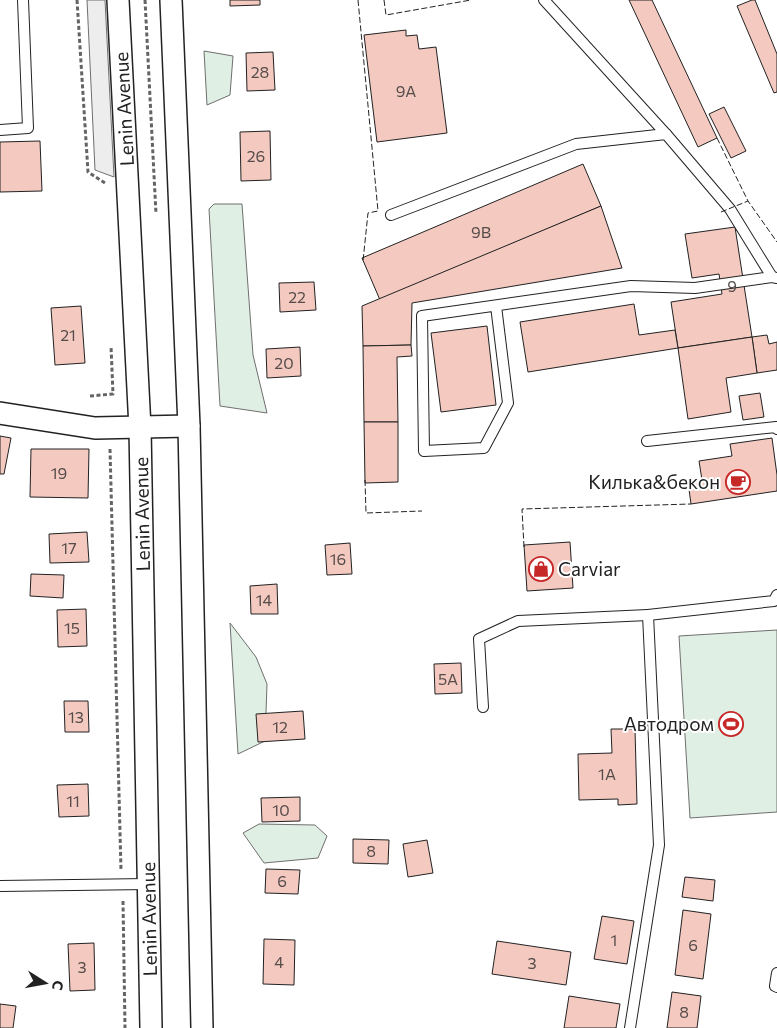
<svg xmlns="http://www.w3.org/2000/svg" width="777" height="1028" font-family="Commissioner,sans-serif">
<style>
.green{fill:#e0efe3;stroke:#6f6f6f}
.parking{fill:#ededed;stroke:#6f6f6f}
.building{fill:#f3c9c0;stroke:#222}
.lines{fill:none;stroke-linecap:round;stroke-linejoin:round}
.lane-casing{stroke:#222;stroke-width:12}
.street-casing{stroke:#222;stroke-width:24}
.path{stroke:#646464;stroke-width:3;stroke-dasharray:4 2.5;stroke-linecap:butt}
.lane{stroke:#fff;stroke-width:10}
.street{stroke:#fff;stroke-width:21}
.fence{stroke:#222;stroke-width:1;stroke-dasharray:6 2.5;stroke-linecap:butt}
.labels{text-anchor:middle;stroke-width:4;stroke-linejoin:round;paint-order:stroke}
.number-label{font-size:16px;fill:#564c4a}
.street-label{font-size:19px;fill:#222;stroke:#fff}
.poi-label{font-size:19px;fill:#222;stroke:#fff;text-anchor:end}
</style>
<rect width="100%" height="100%" fill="#fff"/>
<g class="green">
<path d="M204,51L233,56L230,95L207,105Z"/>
<path d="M214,204H242L253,355L267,413L220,406L209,209Z"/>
<path d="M230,623L256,657L267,684L265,741L238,754Z"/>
<path d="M777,630V812L690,818L679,636Z"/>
<path d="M259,824L315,825L327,836L318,858L264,863L243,833Z"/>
</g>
<path class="parking" d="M87,0H105L114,177L95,170Z"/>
<g class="building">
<path d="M230,0H260V5L230,6Z"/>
<path d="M629,0H652L717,138L698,147Z"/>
<path d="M752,0H755L777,54V92L774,93L737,6Z"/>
<path d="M406,30V36L417,35L419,49L436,47L447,133L377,142L364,35Z"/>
<path d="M273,52L275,90L247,91L246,53Z"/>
<path d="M724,107L746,151L731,158L709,114Z"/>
<path d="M270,131L271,180L241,181L240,132Z"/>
<path d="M40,141L42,191L0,192V142Z"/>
<path d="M583,164L601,206L380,300L362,258Z"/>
<path d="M601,206L622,268L412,303L411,345L363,346L362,306Z"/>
<path d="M735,227L752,337L678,348L671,302L722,294L719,274L692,278L685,234Z"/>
<path d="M314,282L316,310L280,312L279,283Z"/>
<path d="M634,304L639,335L675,330L678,348L528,372L520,322Z"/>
<path d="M81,306L85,363L55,365L51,308Z"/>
<path d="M487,326L496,405L441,412L431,333Z"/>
<path d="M767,335L769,344L777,342V370L757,373L752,337Z"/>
<path d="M752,337L757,373L726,378L731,412L688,419L678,348Z"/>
<path d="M411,345L412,356L397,357L398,422H364L363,346Z"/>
<path d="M300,347L301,376L267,378L266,349Z"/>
<path d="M760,393L764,417L743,420L739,396Z"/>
<path d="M364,422H398V482L365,483Z"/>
<path d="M0,436L11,438L4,474H0Z"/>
<path d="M772,438L777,475V491L691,504L688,482L702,480L699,461L732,456L730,444Z"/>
<path d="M31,449H89L88,498L30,497Z"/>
<path d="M87,532L89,562L50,563L49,534Z"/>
<path d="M570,542L573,588L527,591L524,545Z"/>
<path d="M350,543L352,574L327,575L325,545Z"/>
<path d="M31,574L64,575L63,598L30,596Z"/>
<path d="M277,584L278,614H251L250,586Z"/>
<path d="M86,609L87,646L58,647L57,610Z"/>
<path d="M461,663L462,693L435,694L434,664Z"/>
<path d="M64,701H88L89,732H65Z"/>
<path d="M303,711L305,739L258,742L256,714Z"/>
<path d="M611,729H635L637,804L618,805V799L579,800L578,754L612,753Z"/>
<path d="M88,784L89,816L59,817L57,785Z"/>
<path d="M300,797V821L262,822L261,798Z"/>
<path d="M353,839L389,840L388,864L353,863Z"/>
<path d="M427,840L433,873L408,877L403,844Z"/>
<path d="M266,869L300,870L298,894L265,893Z"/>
<path d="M685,877L715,880L713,901L682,897Z"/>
<path d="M683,910L711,914L703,979L675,975Z"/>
<path d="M602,916L634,921L627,964L594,959Z"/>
<path d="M264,939L295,940L294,985L263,984Z"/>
<path d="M497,941L571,952L566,985L492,974Z"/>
<path d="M94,943L95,990L70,991L68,944Z"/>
<path d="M672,992L701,996L697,1028H667Z"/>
<path d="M569,996L620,1004L616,1028H564Z"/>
<path d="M0,1004L16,1006L13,1028H0Z"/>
</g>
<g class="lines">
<defs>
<g id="lane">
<path d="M544,0L666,134"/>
<path d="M0,130L28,128L23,0"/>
<path d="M391,215L576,144L666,134L730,209L772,277"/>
<path d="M496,306L508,403L484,448L424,451L422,316L631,286L695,288L772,277L777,278"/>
<path d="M647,441L776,427L777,429"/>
<path d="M483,707L479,639L518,621L648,615"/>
<path d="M0,886L148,884"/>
<path d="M777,973L775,986L777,987"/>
<path d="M630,1028L659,845L648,615L774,601L777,595"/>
</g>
<g id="street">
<path d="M118,0L140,428L151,1028"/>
<path d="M171,0L189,426L202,1028"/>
<path d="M0,413L95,428L189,426"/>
</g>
</defs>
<use href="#lane" class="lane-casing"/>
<use href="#street" class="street-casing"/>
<g class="path">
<path d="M77,0L88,172L105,183"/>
<path d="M145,0L156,214"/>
<path d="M90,396L113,394L111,346"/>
<path d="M110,449L121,870"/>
<path d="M123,901L125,1028"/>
</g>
<use href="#lane" class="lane"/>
<use href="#street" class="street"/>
<g class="fence">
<path d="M358,0L378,211L368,213L363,261"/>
<path d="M384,0L386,15L471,0"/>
<path d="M717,138L748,201L777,242"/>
<path d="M721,212L748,201"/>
<path d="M365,480L366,513L422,511"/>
<path d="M524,547L522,509L691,504"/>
</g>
</g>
<defs>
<symbol id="cafe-ring" viewBox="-11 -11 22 22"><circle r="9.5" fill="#fff" stroke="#c62828" stroke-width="1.5"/><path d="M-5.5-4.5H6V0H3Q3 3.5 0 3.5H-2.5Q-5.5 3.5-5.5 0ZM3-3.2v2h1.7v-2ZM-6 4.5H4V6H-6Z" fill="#c62828"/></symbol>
<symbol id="shop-ring" viewBox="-11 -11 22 22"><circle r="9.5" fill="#fff" stroke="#c62828" stroke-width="1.5"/><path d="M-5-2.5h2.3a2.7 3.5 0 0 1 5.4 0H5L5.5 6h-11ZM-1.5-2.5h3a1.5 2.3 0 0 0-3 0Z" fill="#c62828"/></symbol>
<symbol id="stadium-ring" viewBox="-11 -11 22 22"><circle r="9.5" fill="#fff" stroke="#c62828" stroke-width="1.5"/><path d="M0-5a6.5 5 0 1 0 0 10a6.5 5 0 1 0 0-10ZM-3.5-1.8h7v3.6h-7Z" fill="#c62828"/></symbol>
</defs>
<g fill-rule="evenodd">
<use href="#cafe-ring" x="724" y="468" width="28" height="28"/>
<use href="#shop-ring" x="527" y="555" width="28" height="28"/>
<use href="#stadium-ring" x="717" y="710" width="28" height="28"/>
</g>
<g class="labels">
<g class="number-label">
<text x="260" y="78">28</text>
<text x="406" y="97">9А</text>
<text x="256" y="162">26</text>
<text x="481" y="238">9В</text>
<text x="732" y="292">9</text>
<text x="297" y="303">22</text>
<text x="68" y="341">21</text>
<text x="284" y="369">20</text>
<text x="59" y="479">19</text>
<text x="69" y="554">17</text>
<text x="338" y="565">16</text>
<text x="264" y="606">14</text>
<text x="72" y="634">15</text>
<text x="448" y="685">5А</text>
<text x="76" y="723">13</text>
<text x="280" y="733">12</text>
<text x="607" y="780">1А</text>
<text x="73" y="807">11</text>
<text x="281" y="816">10</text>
<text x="371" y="857">8</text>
<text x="282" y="887">6</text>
<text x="614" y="946">1</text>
<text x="693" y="951">6</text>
<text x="279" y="968">4</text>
<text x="532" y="969">3</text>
<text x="82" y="973">3</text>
<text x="684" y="1018">8</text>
</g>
<g class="street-label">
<text transform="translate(124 109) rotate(-93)" y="7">Lenin Avenue</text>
<text transform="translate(142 514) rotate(-91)" y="7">Lenin Avenue</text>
<text transform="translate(149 919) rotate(-91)" y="7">Lenin Avenue</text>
</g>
<g class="poi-label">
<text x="720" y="489">Килька&amp;бекон</text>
<text x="558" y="576" text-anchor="start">Carviar</text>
<text x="714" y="731">Автодром</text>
</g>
</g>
<g transform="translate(45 983) rotate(101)" stroke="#ffffff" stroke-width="4" paint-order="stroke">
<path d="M0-4L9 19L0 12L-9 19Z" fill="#222222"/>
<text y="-8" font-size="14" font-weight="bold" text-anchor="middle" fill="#222222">С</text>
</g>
</svg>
